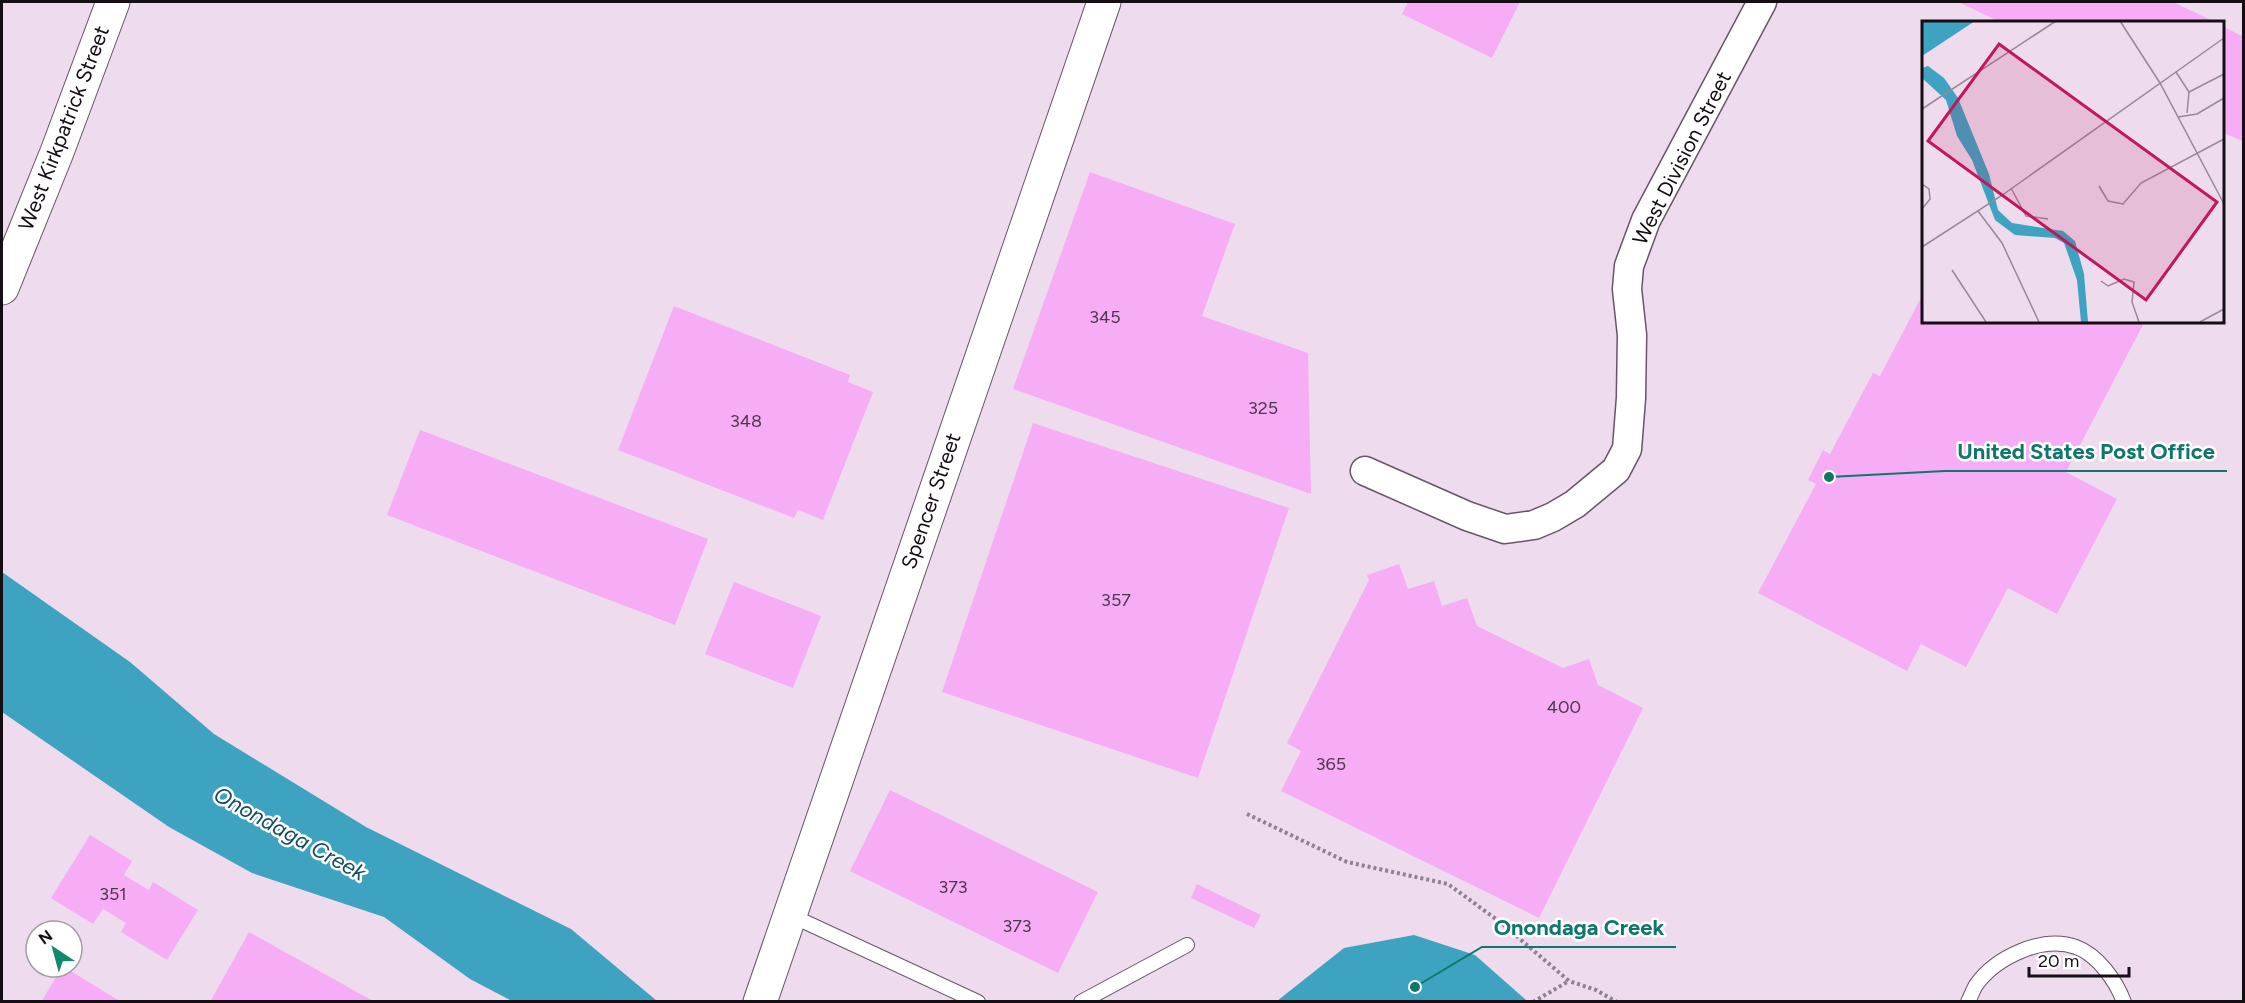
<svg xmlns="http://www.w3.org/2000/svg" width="2245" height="1003" font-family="Figtree,sans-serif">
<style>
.water{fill:#3da3c1}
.building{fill:#f7adf6}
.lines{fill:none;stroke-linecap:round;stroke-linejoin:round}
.service-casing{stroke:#665666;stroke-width:16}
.minor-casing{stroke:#665666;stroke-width:31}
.tertiary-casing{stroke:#665666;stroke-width:35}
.path{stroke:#8f818e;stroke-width:4;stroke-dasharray:3 3;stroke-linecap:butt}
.service{stroke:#fff;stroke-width:14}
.minor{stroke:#fff;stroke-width:28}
.tertiary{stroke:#fff;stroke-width:33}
.labels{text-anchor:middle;stroke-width:5;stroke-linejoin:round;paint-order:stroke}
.number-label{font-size:18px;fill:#4e364d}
.street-label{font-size:21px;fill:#150e15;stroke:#fff}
.water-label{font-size:22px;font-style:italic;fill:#154d5e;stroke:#fff}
.inset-road{fill:none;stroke:#978997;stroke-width:1.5}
.view{fill:#c2185b;fill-opacity:0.15;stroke:#c2185b;stroke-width:3}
.inset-edge{fill:none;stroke:#150e15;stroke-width:3}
.leader{fill:none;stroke:#0f766e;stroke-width:2}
.callout-dot{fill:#0f766e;stroke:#fff;stroke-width:2}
.callout-label{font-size:22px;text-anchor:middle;font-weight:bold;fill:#0f766e;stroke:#fff;stroke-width:5;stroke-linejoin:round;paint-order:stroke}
</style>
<rect width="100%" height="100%" fill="#eedbed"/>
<g class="water">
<path d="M2,572L130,662L214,734L366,827L571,929L657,1001H512L470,979L384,917L252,873L169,827L2,712Z"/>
<path d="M1414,935L1475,955L1527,1001H1277L1344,948Z"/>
</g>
<g class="building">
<path d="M1408,2H1520L1492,58L1402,14Z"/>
<path d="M1958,2H2173L2215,22H2000Z"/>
<path d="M2222,26L2244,37V142L2222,132Z"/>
<path d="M1090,172L1235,224L1202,316L1308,353L1311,494L1013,389Z"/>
<path d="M1924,292V321H2145L2066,472L2117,499L2057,614L2008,588L1966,667L1921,644L1907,671L1758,593L1816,484L1808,480L1823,450L1830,454L1873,373L1880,376Z"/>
<path d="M674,306L850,375L848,382L873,392L823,520L798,510L794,518L618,450Z"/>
<path d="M1033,423L1289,508L1198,778L942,692Z"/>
<path d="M420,430L708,539L675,625L387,515Z"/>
<path d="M1399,564L1408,589L1434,581L1442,606L1467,598L1477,626L1563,668L1589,659L1598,685L1643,708L1539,918L1281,791L1301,751L1287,743L1369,580L1367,575Z"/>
<path d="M734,582L821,616L793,688L705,654Z"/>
<path d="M890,790L1098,892L1058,973L850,871Z"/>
<path d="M90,835L132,861L124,875L149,890L153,882L198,910L167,960L121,932L126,923L103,909L93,924L51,898Z"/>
<path d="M1197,884L1261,915L1254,928L1191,898Z"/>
<path d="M249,932L375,1002H210Z"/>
<path d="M62,967H64L118,1000L116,1002H41Z"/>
</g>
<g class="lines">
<defs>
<g id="service">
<path d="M790,915L978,1002"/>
<path d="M1081,1002L1187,945"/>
<path d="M1968,1002C1971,996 1973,990 1976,985C1996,957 2043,935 2076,947C2098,955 2116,981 2124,1002"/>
</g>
<path id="minor" d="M1365,471L1467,516L1505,529L1534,525L1553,517L1575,504L1616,470L1627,449L1631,398L1632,335L1627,289L1629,266L1646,220L1762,2"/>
<g id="tertiary">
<path d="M2,288L57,152L113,2"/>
<path d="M760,1002L1104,2"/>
</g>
</defs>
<use href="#service" class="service-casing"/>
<use href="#minor" class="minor-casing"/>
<use href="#tertiary" class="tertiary-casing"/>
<g class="path">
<path d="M1247,814L1347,862L1448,884L1500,922L1569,981L1596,990L1617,1002"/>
<path d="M1533,1002L1569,981"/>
</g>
<use href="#service" class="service"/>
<use href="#minor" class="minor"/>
<use href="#tertiary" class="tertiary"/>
</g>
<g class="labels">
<g class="number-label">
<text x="1105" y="323">345</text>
<text x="1263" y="414">325</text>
<text x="746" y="427">348</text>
<text x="1116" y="606">357</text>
<text x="1564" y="713">400</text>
<text x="1331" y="770">365</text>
<text x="953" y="893">373</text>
<text x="113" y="900">351</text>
<text x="1017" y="932">373</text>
</g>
<g class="street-label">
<text transform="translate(64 128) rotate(-69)" y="7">West Kirkpatrick Street</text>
<text transform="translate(1682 158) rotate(-63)" y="7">West Division Street</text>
<text transform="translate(931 501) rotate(-71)" y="7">Spencer Street</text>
</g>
<g class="water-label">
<text transform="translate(290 833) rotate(29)" y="8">Onondaga Creek</text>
</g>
</g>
<g transform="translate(1922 21)">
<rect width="302" height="302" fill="#eedbed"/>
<path d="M0,0H53L0,35ZM6,45L22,57L36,77L67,153L76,189L90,202L141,210L153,220L162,253L166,301H159L155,259L142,222L133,217L93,214L73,199L50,139L35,115L24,79L0,57V47Z" fill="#3da3c1"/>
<path class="inset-road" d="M198,0L238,62L302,183M254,51L267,71L265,92M267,71L302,53M0,88L134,0M256,96L275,93L302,77M0,163L7,168L8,178L0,188M177,165L186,180L201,183L219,162L302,118M89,167L104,195L126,198M56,190L80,222L117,301M0,226L79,175L302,17M30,249L64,301M179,260L186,265L202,258L212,261L210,281L217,301M278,301L302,288"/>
<path class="view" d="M77,23L295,181L224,279L6,120Z"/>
<rect width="302" height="302" class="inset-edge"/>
</g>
<path class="leader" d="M1829 477L1945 471H2227M1415 987L1482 947H1676"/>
<g class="callout-dot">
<circle cx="1829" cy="477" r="6"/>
<circle cx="1415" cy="987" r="6"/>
</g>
<g class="callout-label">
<text x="2086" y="459">United States Post Office</text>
<text x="1579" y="935">Onondaga Creek</text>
</g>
<rect width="2245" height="1003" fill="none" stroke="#150e15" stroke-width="6"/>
<g transform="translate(54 949) rotate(324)"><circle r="28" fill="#ffffff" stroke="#a19fa1" stroke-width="1.5"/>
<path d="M0-4.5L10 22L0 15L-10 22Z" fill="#14896a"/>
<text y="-9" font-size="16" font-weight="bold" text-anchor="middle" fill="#150e15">N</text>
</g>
<path d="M2029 967v9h100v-9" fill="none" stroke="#150e15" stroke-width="3"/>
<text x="2038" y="967" font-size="18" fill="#150e15" stroke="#ffffff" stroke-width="4.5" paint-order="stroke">20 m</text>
</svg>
